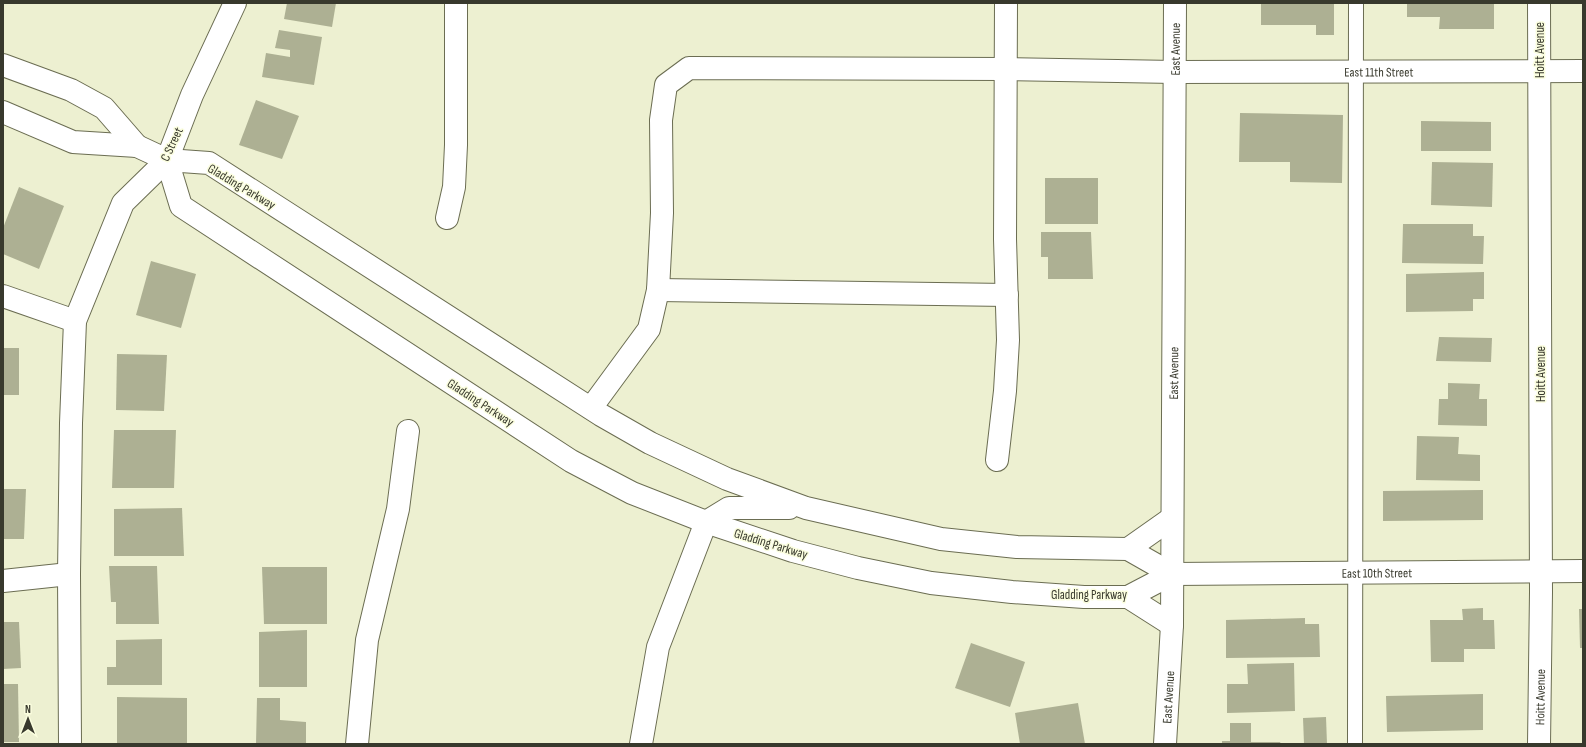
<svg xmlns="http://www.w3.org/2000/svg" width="1586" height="747" font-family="'Sofia Sans Condensed',sans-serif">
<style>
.building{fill:#adb093}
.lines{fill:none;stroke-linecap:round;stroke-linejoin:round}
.lane-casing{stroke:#6b6d52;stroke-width:16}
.street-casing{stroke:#6b6d52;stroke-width:24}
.secondary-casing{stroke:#6b6d52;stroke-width:24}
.lane{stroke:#fff;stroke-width:14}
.street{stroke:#fff;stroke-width:22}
.secondary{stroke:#fff;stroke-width:22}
.labels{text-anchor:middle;stroke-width:3;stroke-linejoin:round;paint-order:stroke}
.street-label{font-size:13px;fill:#38392d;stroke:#fafdde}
</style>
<rect width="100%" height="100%" fill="#edf0d1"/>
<g class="building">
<path d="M287,3H336L332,27L284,19Z"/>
<path d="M1261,3H1334V35H1316V25H1261Z"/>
<path d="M1407,3H1494V29H1439L1440,17H1407Z"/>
<path d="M279,30L322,37L314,85L262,77L266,53L290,57V50L275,48Z"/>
<path d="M256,100L299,116L282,159L239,145Z"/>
<path d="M1240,113L1343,115L1342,183L1290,182V162H1239Z"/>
<path d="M1421,121L1491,122V151H1421Z"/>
<path d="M1432,162L1493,163L1492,207L1431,205Z"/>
<rect x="1045" y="178" width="53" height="46"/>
<path d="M19,187L64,206L39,269L3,254V228Z"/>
<path d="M1403,224H1473V236H1484L1483,264L1402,263Z"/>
<path d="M1041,232H1091L1093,279H1048V257H1041Z"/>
<path d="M151,261L196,274L181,328L136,315Z"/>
<path d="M1484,272V299H1473V311L1406,312V274Z"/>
<path d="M1439,337L1492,338L1491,362L1436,361Z"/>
<rect x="3" y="348" width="16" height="47"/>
<path d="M117,354L167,355L164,411L116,410Z"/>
<path d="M1448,383L1480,384L1479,399H1487V426L1438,425L1439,399H1448Z"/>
<path d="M114,430H176L174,488H112Z"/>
<path d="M1417,436L1459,437L1458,454L1480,455V481L1416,480Z"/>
<path d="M3,489H26L24,539H3Z"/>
<path d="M1483,490V520L1383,521V491Z"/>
<path d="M182,508L184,556H114V509Z"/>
<path d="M109,566H157L159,624H116V602H111Z"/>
<path d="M262,567H327V624H264Z"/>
<path d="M1483,608V620H1494L1495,649H1464V662H1431L1430,620H1463L1462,609Z"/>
<path d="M1579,609H1583V648H1580Z"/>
<path d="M1305,618V624H1319L1320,657L1226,658V620Z"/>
<path d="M3,622H19L21,668L3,669Z"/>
<path d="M307,630V687H259V632Z"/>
<path d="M162,639V685H107V667H116V640Z"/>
<path d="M971,643L1025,662L1010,707L955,688Z"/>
<path d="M1294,663L1295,711L1227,713V684H1248L1247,664Z"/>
<path d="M3,684H18L19,742H3Z"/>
<path d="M1483,694V730L1387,732L1386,696Z"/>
<path d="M117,697L187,698V744H117Z"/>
<path d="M257,698H280V720L306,722V744H256Z"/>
<path d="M1078,703L1085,744H1020L1015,713Z"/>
<path d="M1326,717L1327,744H1304L1303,718Z"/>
<path d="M1230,723H1251V742H1280L1281,744H1222V741H1230Z"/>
</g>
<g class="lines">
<defs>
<path id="lane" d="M1355,744L1356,3"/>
<g id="street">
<path d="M3,65L71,90L104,108L137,146"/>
<path d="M3,112L73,142L137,146L167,160"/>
<path d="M447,218L454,187L456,145V3"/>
<path d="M658,290L1007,295"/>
<path d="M3,296L75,321"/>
<path id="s1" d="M591,408L649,329L658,290L662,213L661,120L666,85L689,68L1006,69L1175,72L1583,71"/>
<path d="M997,460L1005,391L1008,340L1005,239L1006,3"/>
<path id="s2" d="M1172,574L1583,571"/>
<path d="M3,581L69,574"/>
<path d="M70,744L69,574L71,423L75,321L123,203L167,160L192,95L235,3"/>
<path d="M357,744L367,640L398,509L408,431"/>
<path d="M641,744L658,647L706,522"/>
<path id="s3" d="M1539,744L1541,592L1539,3"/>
</g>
<g id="secondary">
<path d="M167,160L209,163L601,415L650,443L727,479L806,508L941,539L1017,547L1128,549L1172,574L1128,597H1084L1012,592L931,583L858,568L793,551L706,522L632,493L571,461L181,206Z"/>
<path d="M706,522L729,508H789"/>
<path d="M1128,549L1172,518"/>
<path d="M1128,597L1172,625"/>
<path id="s4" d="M1165,744L1172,625L1175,3"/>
</g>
</defs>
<use href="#lane" class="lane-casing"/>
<use href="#street" class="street-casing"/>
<use href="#secondary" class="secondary-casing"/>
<use href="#lane" class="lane"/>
<use href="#street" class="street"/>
<use href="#secondary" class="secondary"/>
</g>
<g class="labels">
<g class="street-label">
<text dy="5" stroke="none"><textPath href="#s4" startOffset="695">East Avenue</textPath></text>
<text transform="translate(1539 50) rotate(-90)" y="5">Hoitt Avenue</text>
<text dy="5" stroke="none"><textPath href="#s1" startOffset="1062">East 11th Street</textPath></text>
<text transform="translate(171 144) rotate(-65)" y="5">C Street</text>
<text transform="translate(242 186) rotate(31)" y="5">Gladding Parkway</text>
<text dy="5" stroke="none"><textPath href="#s4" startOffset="371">East Avenue</textPath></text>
<text transform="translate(1540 374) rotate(-90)" y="5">Hoitt Avenue</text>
<text transform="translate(481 402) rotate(33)" y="5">Gladding Parkway</text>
<text transform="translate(771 543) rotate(17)" y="5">Gladding Parkway</text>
<text dy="5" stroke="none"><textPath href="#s2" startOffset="205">East 10th Street</textPath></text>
<text x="1089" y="599">Gladding Parkway</text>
<text dy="5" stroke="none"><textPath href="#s4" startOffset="47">East Avenue</textPath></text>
<text dy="5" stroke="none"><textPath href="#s3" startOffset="47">Hoitt Avenue</textPath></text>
</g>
</g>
<rect width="1586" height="747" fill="none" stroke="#38392d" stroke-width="8"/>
<g transform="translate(28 719)" stroke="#fafdde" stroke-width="3" paint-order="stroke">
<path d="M0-3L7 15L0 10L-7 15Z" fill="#38392d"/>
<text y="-6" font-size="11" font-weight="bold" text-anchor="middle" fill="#38392d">N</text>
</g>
</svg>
